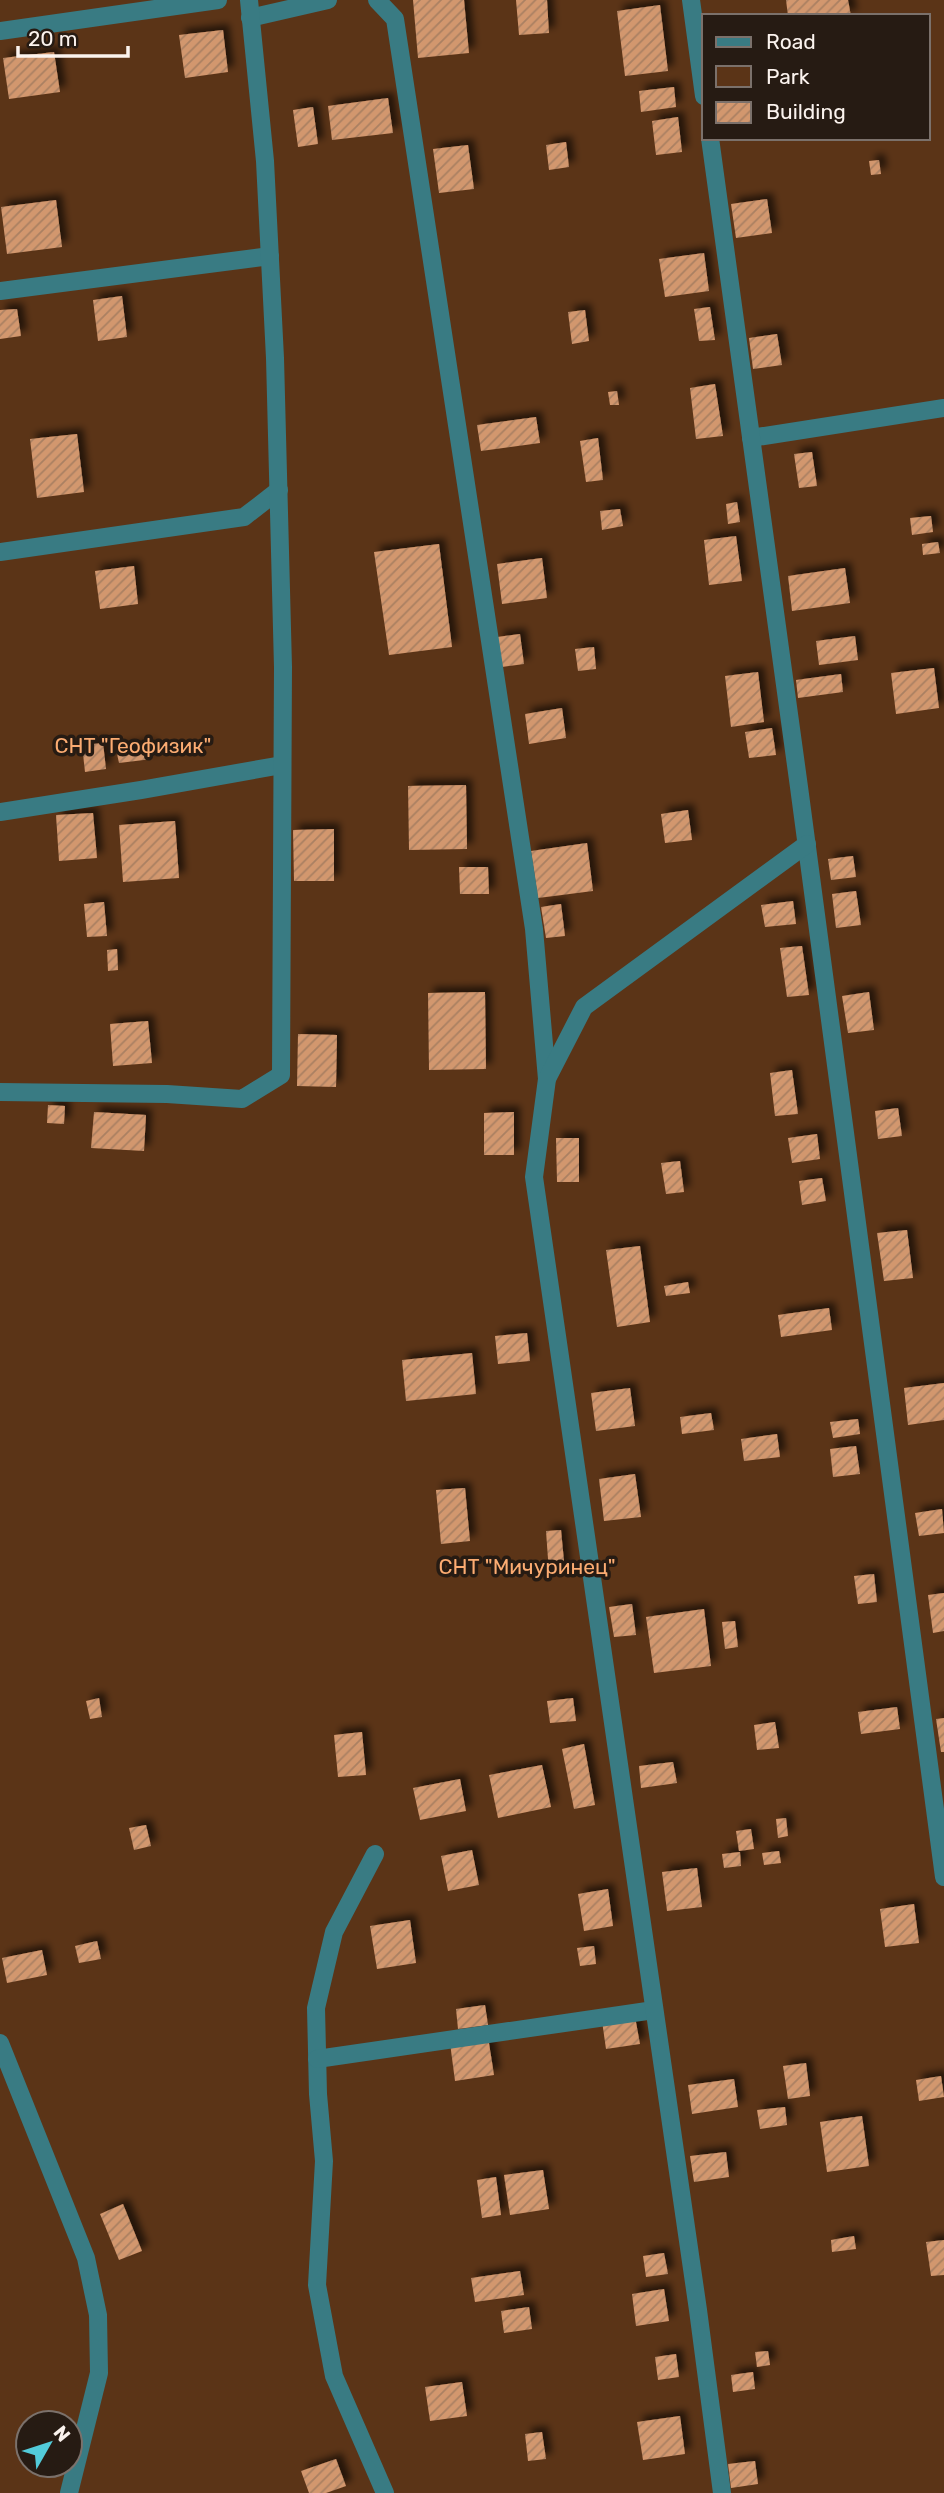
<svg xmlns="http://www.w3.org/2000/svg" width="944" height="2493" font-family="Rubik,sans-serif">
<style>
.green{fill:#5b3417;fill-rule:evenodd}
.building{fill:url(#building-hatch);filter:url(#shadow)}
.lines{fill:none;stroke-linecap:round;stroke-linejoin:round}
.lane{stroke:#397b83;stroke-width:18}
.street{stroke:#397b83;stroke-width:18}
.labels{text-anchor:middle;stroke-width:7;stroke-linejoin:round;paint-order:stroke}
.park-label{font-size:21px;fill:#fcac72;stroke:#261b13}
</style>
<defs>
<pattern id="building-hatch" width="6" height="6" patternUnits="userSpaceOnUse" patternTransform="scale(1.75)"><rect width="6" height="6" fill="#d2976e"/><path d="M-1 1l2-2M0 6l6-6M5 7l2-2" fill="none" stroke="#aa8062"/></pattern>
<filter id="shadow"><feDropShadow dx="6" dy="-6" stdDeviation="3.5" flood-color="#0009"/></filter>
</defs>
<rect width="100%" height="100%" fill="#30241d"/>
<path class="green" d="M0,0H944V2493H0ZM704,16H928V138H704ZM28,2423H70V2465H28Z"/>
<g class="building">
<path d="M413,0H464L469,53L418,58Z"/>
<path d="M516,0H547L549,33L519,35Z"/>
<path d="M786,0H848L851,16H788Z"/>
<path d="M660,5L668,71L625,76L617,11Z"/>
<path d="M223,30L228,72L185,78L179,35Z"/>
<path d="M54,52L60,92L9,99L3,58Z"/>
<path d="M674,87L676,107L641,112L639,91Z"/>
<path d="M388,98L393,133L332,140L328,106Z"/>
<path d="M313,107L318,144L298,147L293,110Z"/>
<path d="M678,117L682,152L656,155L652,121Z"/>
<path d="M566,142L569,167L549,170L546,145Z"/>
<path d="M468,145L474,189L439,193L433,149Z"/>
<path d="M879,160L881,174L871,175L869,161Z"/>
<path d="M767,199L772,233L736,238L731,204Z"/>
<path d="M56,200L62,247L7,254L1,207Z"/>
<path d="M704,253L709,291L665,297L659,259Z"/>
<path d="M122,296L127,337L98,341L93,300Z"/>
<path d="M710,307L715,340L699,341L694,309Z"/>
<path d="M17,309L21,336L0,339V310Z"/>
<path d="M585,310L589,341L572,344L568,312Z"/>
<path d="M777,334L782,365L753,369L749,338Z"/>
<path d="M715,384L723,436L696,439L690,388Z"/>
<path d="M617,391L619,405H610L608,392Z"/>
<path d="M536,417L540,443L481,451L477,425Z"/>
<path d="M77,434L84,492L37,498L30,439Z"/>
<path d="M598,438L603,480L586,482L580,441Z"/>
<path d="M812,452L817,486L799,488L794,454Z"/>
<path d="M737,502L740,522L728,524L726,504Z"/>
<path d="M620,509L623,526L602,530L600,511Z"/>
<path d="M931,516L933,532L912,535L910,518Z"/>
<path d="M736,536L742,581L709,585L704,540Z"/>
<path d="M938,542L940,553L923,555L922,544Z"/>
<path d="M439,544L452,647L389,655L374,552Z"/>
<path d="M542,558L547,598L502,604L497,564Z"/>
<path d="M134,566L138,604L100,609L95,571Z"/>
<path d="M845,568L850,603L792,611L788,576Z"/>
<path d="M520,634L524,664L502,667L497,637Z"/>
<path d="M855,636L858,660L819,665L816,641Z"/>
<path d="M594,647L596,669L578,671L575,649Z"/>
<path d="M934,668L939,708L896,714L891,673Z"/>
<path d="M758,672L764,722L731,727L725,676Z"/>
<path d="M841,674L843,692L798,698L796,680Z"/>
<path d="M562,708L566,738L529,744L525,714Z"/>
<path d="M772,728L776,755L749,758L745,732Z"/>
<path d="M103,743L106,769L85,772L82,745Z"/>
<path d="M150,745L152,759L119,763L116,749Z"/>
<path d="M466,785L467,849L409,850L408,786Z"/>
<path d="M688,810L692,840L665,843L661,814Z"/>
<path d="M93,813L97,858L59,861L56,815Z"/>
<path d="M175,821L179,878L123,882L119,825Z"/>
<path d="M334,829V881H294L293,830Z"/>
<path d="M587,843L593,891L538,898L531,851Z"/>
<path d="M853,856L856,877L831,880L828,859Z"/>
<path d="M459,867H488L489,894H460Z"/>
<path d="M856,891L861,925L836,928L832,894Z"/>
<path d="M793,901L796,924L765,927L761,905Z"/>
<path d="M104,902L107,936L87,937L84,904Z"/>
<path d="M561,904L565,936L546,938L541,907Z"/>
<path d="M802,946L809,995L787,997L780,948Z"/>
<path d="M117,949L118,970L108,971L107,950Z"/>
<path d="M485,992L486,1069L429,1070L428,993Z"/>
<path d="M869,992L874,1030L848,1033L842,996Z"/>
<path d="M148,1021L152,1063L113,1066L110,1024Z"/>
<path d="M298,1034L337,1035L336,1087L297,1086Z"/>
<path d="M792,1070L798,1114L775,1116L770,1073Z"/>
<path d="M48,1105L65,1106L64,1124L47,1123Z"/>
<path d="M898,1108L902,1136L878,1139L875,1111Z"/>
<path d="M94,1112L146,1115L144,1151L91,1148Z"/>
<path d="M514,1112V1155H484V1113Z"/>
<path d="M817,1134L820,1159L792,1163L788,1138Z"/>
<path d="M556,1138H579V1182H557Z"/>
<path d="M680,1161L684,1192L666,1194L661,1163Z"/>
<path d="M822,1178L826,1201L802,1205L799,1181Z"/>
<path d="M907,1230L913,1278L884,1281L877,1233Z"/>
<path d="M640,1246L650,1322L617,1327L606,1250Z"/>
<path d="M688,1282L690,1293L666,1296L664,1286Z"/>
<path d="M829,1308L832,1330L781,1337L778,1315Z"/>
<path d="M527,1333L530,1361L498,1364L495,1336Z"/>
<path d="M472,1353L476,1394L406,1401L402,1360Z"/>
<path d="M944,1383V1420L908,1425L904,1388Z"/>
<path d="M630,1388L635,1426L596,1431L591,1393Z"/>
<path d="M711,1413L714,1430L682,1434L680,1417Z"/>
<path d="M858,1419L860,1434L833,1438L830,1422Z"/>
<path d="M777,1434L780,1457L744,1461L741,1439Z"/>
<path d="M856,1446L860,1474L833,1477L830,1449Z"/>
<path d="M635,1474L641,1517L604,1521L599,1479Z"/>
<path d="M465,1488L470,1541L441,1544L436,1490Z"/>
<path d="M942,1509L944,1533L919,1536L915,1513Z"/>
<path d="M561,1530L565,1572L549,1573L546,1531Z"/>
<path d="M874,1574L877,1602L858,1604L854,1576Z"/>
<path d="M944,1593V1631L933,1633L928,1595Z"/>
<path d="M632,1604L636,1635L614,1637L609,1607Z"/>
<path d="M704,1609L711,1666L654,1673L646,1617Z"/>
<path d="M735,1621L738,1647L725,1649L722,1622Z"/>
<path d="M99,1698L102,1717L90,1719L86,1701Z"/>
<path d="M573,1698L576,1721L550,1723L547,1701Z"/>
<path d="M897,1707L900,1729L861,1734L858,1712Z"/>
<path d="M944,1718V1752H941L936,1719Z"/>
<path d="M775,1722L779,1748L757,1750L754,1725Z"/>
<path d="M362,1732L366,1775L338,1777L334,1735Z"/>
<path d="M584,1744L595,1805L574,1809L562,1749Z"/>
<path d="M673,1762L677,1783L641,1788L639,1766Z"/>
<path d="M542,1765L551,1807L498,1818L489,1775Z"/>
<path d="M460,1779L466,1811L420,1820L413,1788Z"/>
<path d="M786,1818L788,1836L778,1838L776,1819Z"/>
<path d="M146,1825L151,1846L134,1850L129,1828Z"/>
<path d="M751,1829L754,1849L739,1851L736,1831Z"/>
<path d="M472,1850L479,1885L448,1891L441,1856Z"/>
<path d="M779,1851L781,1863L764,1865L762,1853Z"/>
<path d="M740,1852L741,1866L724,1868L722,1854Z"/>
<path d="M697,1868L702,1907L667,1911L662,1872Z"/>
<path d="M608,1889L613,1926L584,1931L578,1894Z"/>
<path d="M914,1904L919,1943L885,1947L880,1909Z"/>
<path d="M410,1920L416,1963L377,1969L370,1926Z"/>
<path d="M97,1941L101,1959L79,1963L75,1946Z"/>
<path d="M594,1946L596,1964L580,1966L577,1948Z"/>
<path d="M42,1950L47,1975L7,1983L2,1958Z"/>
<path d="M485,2005L488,2025L458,2029L456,2009Z"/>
<path d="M635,2017L640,2044L606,2049L602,2021Z"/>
<path d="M488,2037L494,2075L455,2081L450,2043Z"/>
<path d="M806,2063L810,2096L788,2099L783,2066Z"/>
<path d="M941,2076L944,2097L919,2101L916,2080Z"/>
<path d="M734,2079L738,2107L692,2114L688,2085Z"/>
<path d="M785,2107L787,2125L760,2129L757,2110Z"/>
<path d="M862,2116L869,2166L827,2172L820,2122Z"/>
<path d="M726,2152L729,2177L694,2182L690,2156Z"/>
<path d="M543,2170L549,2209L510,2215L504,2175Z"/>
<path d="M496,2177L501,2215L482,2218L477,2180Z"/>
<path d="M123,2204L142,2251L119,2260L100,2214Z"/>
<path d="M854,2236L856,2249L832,2252L831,2240Z"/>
<path d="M944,2240V2275L931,2276L926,2242Z"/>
<path d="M664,2253L668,2274L646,2277L643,2256Z"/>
<path d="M520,2271L524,2295L475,2302L471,2278Z"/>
<path d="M664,2289L669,2321L636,2326L632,2294Z"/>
<path d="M529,2307L532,2329L504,2333L501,2311Z"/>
<path d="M768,2351L770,2365L757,2367L755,2352Z"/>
<path d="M676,2354L679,2377L658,2380L655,2357Z"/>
<path d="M753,2372L755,2389L733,2392L731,2375Z"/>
<path d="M462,2382L467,2416L430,2421L425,2387Z"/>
<path d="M680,2416L685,2454L643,2460L637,2422Z"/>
<path d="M542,2432L546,2459L528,2461L525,2434Z"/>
<path d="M336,2459L346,2486L326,2493H309L301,2471Z"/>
<path d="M755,2461L758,2484L731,2488L728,2464Z"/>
</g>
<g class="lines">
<g class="lane">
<path d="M751,438L944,408"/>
<path d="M375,1854L334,1932L316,2008L318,2094L324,2161L317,2285L334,2376L385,2493"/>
<path d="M317,2059L654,2010"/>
</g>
<g class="street">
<path d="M377,0L395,19L534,929L547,1079"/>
<path d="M691,0L704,96"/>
<path d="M250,18L328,0"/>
<path d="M0,31L218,0"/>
<path d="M710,138L799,787L944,1877"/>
<path d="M0,291L270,256"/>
<path d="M0,552L244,517L279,490"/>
<path d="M0,812L141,790L282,765"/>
<path d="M0,1092L167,1094L242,1099L281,1075L283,667L275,358L265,161L249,0"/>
<path d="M0,2043L86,2258L98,2315L99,2373L69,2493"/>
<path d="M722,2493L698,2310L534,1177L547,1079L584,1007L807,844"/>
</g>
</g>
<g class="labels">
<g class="park-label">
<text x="133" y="753">СНТ "Геофизик"</text>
<text x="527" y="1574">СНТ "Мичуринец"</text>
</g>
</g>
<rect x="702" y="14" width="228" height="126" fill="#261b13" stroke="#7b716b" stroke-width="2"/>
<rect x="716" y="37" width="35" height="10" fill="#397b83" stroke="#7b716b" stroke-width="2"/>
<text x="766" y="49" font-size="21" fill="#fbf3ee">Road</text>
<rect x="716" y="66" width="35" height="21" fill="#5b3417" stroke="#7b716b" stroke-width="2"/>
<text x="766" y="84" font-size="21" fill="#fbf3ee">Park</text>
<rect x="716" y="102" width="35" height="21" fill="url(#building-hatch)" stroke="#7b716b" stroke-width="2"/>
<text x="766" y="119" font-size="21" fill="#fbf3ee">Building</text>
<g transform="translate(49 2444) rotate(51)"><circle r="33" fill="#261b13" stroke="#7b716b" stroke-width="2"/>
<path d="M0-5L12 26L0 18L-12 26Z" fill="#52cbd9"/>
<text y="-10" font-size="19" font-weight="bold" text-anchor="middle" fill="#fbf3ee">N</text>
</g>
<path d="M18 46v10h110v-10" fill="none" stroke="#fbf3ee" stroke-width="3.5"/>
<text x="28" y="46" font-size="21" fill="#fbf3ee" stroke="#261b13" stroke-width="5" paint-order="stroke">20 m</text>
</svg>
